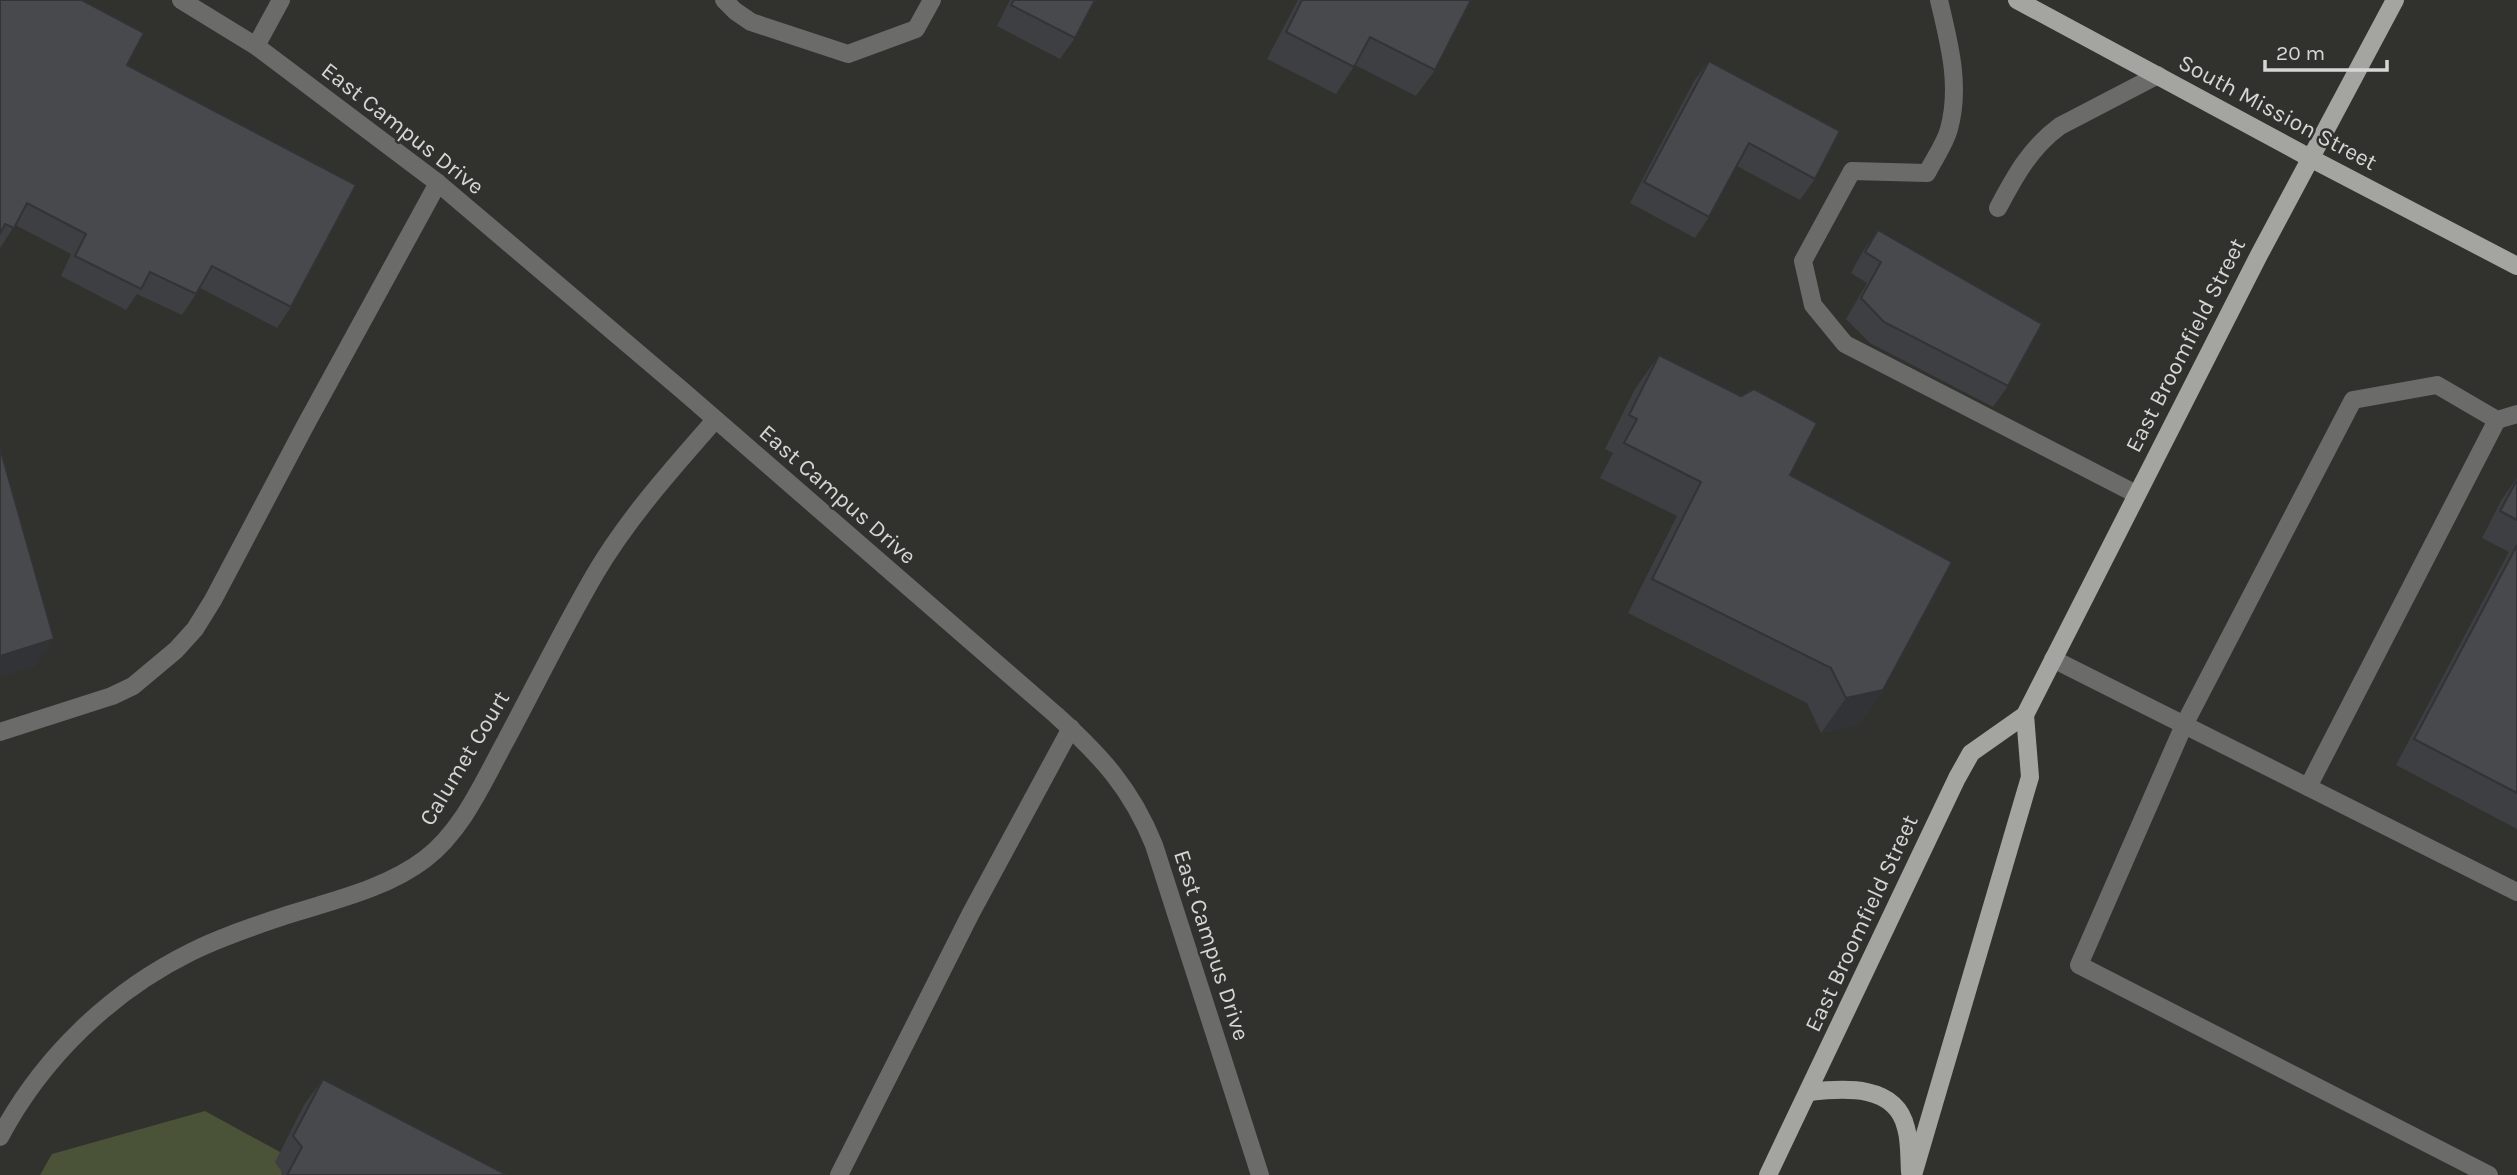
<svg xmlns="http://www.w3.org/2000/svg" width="2517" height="1175" font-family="Karla,sans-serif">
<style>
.green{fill:#4a5337}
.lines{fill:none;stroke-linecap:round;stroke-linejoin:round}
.minor{stroke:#6b6c6a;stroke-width:18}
.major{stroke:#a4a5a1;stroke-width:18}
.wall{fill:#3d3f42}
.shaded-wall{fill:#323336}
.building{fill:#47494d;stroke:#323336;stroke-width:2}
.labels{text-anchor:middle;stroke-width:5;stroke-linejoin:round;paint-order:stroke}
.street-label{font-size:23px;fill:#d6d7d5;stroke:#31322e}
</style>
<rect width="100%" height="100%" fill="#31322e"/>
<path class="green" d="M205,1111L280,1152L282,1175H40L52,1154Z"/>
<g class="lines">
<g class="minor">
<path d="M181,0L256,46L438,183L683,391L1056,715C1101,756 1131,788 1154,845L1260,1175"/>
<path d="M724,0L735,11L751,22L848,54L916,29L932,0"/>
<path d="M1939,0C1949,43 1961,85 1949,129C1945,144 1934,159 1927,173L1852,171L1803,261L1813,305L1845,344L2136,494"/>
<path d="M256,46L281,0"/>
<path d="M1998,208C2015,176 2030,148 2060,126L2158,75"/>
<path d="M2497,420L2517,414"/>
<path d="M2053,659L2517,892"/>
<path d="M0,732L112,696L133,686L176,650L195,629L213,600L305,426L438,183"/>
<path d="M2308,787L2497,420L2437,385L2353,400L2184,725L2079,965L2489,1175"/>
<path d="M0,1137C42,1058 110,992 191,952C221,937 252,927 284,916C331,901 386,889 425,859C463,830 483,782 505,742C535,686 563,629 595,574C628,518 672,469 715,420"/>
<path d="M839,1175L971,913L1071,728"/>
</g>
<g class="major">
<path d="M2017,0L2312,159L2517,266"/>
<path d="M1809,1092C1844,1088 1896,1084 1906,1128C1910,1141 1909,1157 1910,1172"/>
<path d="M1768,1175L1957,778L1971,753L2025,715L2259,255L2395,0"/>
<path d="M1913,1175L2030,777L2025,715"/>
</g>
</g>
<g class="wall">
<path d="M0,0L127,65L291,307L277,328L200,288L182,315L137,294L126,310L61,276L71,254L15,225L0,248Z"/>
<path d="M1010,0H1095L1075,38L1060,59L997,26Z"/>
<path d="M1298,0H1471L1435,70L1416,96L1355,65L1336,94L1267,59Z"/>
<path d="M1709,61L1815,179L1800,200L1737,166L1709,217L1695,238L1630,203L1694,81Z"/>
<path d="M1878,230L2008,386L1993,407L1870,343L1846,319L1867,283L1851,273L1863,251Z"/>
<path d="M1659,355L1790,475L1883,690L1859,724L1821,733L1807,703L1628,613L1677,516L1600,478L1613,453L1605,449L1635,389Z"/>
<path d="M2517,478V829L2396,765L2509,552L2482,538L2502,499Z"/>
<path d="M323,1079L507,1175H282L283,1174L275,1162L304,1105Z"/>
</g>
<g class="shaded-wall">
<path d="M54,639L36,666L0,677V656Z"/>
<path d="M1883,690L1859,724L1821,733L1846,698Z"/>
</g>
<g class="building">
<path d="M0,0H82L144,33L127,65L356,185L291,307L212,266L196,294L150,272L141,289L75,256L86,234L27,203L14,228L5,224L0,234Z"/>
<path d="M1014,0H1095L1075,38L1011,5Z"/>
<path d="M1302,0H1471L1435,70L1370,37L1354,67L1286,32Z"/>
<path d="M1709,61L1840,131L1815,179L1749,143L1709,217L1644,182Z"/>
<path d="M1878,230L2042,324L2008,386L1884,322L1861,298L1881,262L1865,252Z"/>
<path d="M1659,355L1741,396L1754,389L1817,423L1790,475L1952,562L1883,690L1846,698L1831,668L1652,579L1701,482L1624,443L1637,419L1629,415Z"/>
<path d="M0,448L54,639L0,656Z"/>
<path d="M2517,480V520L2500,511Z"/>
<path d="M2517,545V793L2414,739Z"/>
<path d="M323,1079L507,1175H287L302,1147L293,1136Z"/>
</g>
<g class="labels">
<g class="street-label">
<text transform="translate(2278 112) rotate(28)" y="8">South Mission Street</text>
<text transform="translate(403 128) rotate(38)" y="8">East Campus Drive</text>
<text transform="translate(2185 345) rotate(-63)" y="8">East Broomfield Street</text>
<text transform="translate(838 494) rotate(41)" y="8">East Campus Drive</text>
<text transform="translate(464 758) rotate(-59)" y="8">Calumet Court</text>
<text transform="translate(1861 923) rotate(-65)" y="8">East Broomfield Street</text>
<text transform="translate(1212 945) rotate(72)" y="8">East Campus Drive</text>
</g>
</g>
<path d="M2265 60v10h122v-10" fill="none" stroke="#d6d7d5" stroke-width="3.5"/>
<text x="2276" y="60" font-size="21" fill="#d6d7d5" stroke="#31322e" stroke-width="5" paint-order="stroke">20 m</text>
</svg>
